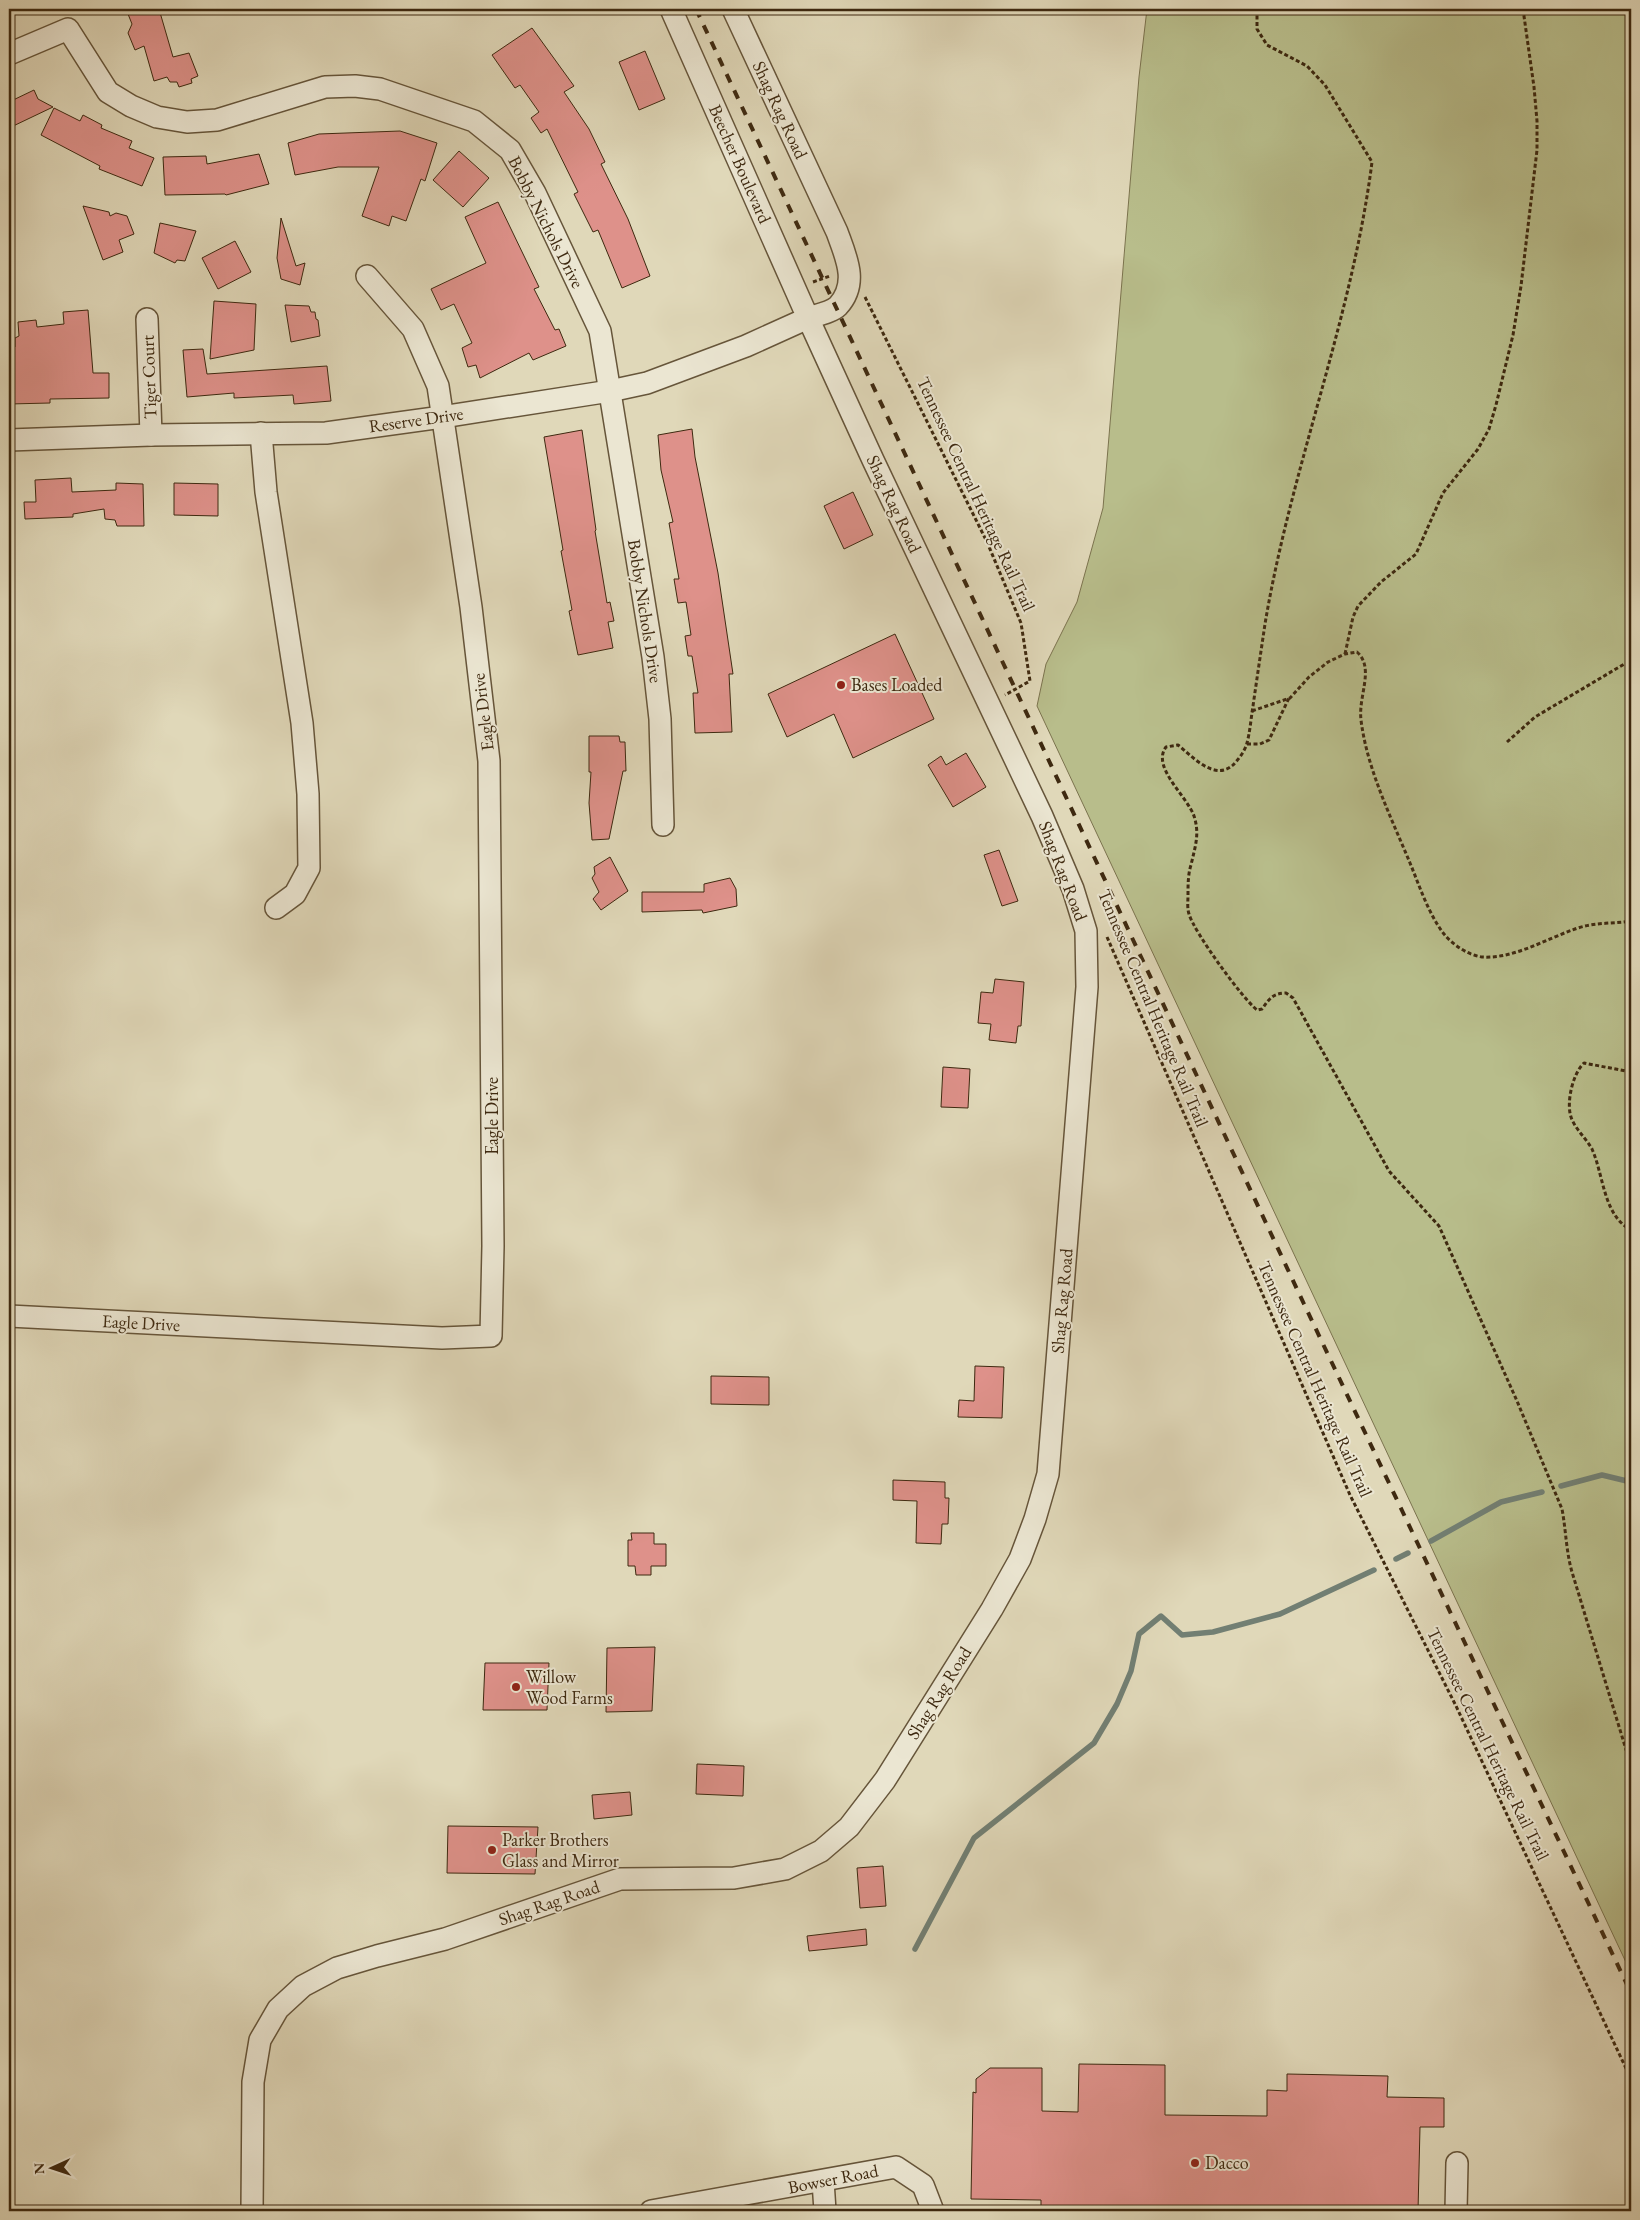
<svg xmlns="http://www.w3.org/2000/svg" width="1640" height="2220" font-family="'EB Garamond',serif">
<style>
.green{fill:#b8bd8b;stroke:#7b734e}
.lines{fill:none;stroke-linecap:round;stroke-linejoin:round}
.stream{stroke:#727f73;stroke-width:5.5}
.building{fill:#de918a;stroke:#3e2910}
.minor-casing{stroke:#66553a;stroke-width:24}
.path{stroke:#3e2910;stroke-width:3;stroke-dasharray:4 2.5;stroke-linecap:butt}
.minor{stroke:#ebe6d2;stroke-width:21}
.rail{stroke:#3e2910;stroke-width:4;stroke-dasharray:9 9;stroke-linecap:butt}
.poi-dot{fill:#8f2418;stroke:#ebe6d2;stroke-width:2}
.labels{text-anchor:middle;stroke-width:4;stroke-linejoin:round;paint-order:stroke}
.street-label{font-size:18px;fill:#3e2910;stroke:#ebe6d2}
.poi-label{font-size:18px;fill:#3e2910;stroke:#ebe6d2;text-anchor:start}
</style>
<rect width="100%" height="100%" fill="#e0d8b9"/>
<filter id="stains"><feTurbulence type="fractalNoise" baseFrequency=".004" numOctaves="4"/><feColorMatrix values="0 0 0 0 .2 0 0 0 0 .09 0 0 0 0 .02 0 0 0 .5 -.17"/></filter>
<radialGradient id="worn" r=".72"><stop offset=".6" stop-color="#630" stop-opacity="0"/><stop offset="1" stop-color="#630" stop-opacity=".3"/></radialGradient>
<path class="green" d="M1147,9H1631V1973L1037,706L1046,664L1077,602L1103,508L1139,77Z"/>
<g class="lines">
<g class="stream">
<path d="M1561,1486L1602,1475L1631,1482"/>
<path d="M1431,1541L1501,1502L1542,1492"/>
<path d="M1396,1559L1408,1553"/>
<path d="M915,1949L974,1838L1094,1743L1117,1704L1131,1671L1139,1634L1161,1616L1182,1635L1213,1632L1280,1614L1374,1570"/>
</g>
</g>
<g class="building">
<path d="M126,9H159L173,57L189,53L198,76L191,79L192,83L179,87L177,82H170L167,77L154,81L144,46L135,50L128,33L132,24Z"/>
<path d="M532,28L574,86L564,92L589,129L605,162L601,164L628,219L650,276L622,288L598,230L593,232L574,194L578,192L547,129L541,133L531,118L539,112L520,85L515,88L492,55Z"/>
<path d="M645,51L665,99L639,110L619,62Z"/>
<path d="M34,90L38,99L53,107L9,128V102Z"/>
<path d="M54,108L80,121L83,115L102,125L101,128L132,141L129,148L154,158L142,186L99,169L100,166L41,135Z"/>
<path d="M400,131L437,143L425,181L421,179L406,221L392,216L389,226L362,216L379,167H338L295,175L288,143L319,134Z"/>
<path d="M459,151L489,178L463,207L433,180Z"/>
<path d="M259,154L269,184L226,195L225,194L165,195L163,157L206,156L207,164Z"/>
<path d="M498,202L539,287L534,289L555,330L559,329L566,346L533,360L529,353L480,378L476,365L468,367L462,348L472,343L454,304L441,310L431,289L486,263L465,217Z"/>
<path d="M83,206L109,212L110,216L116,213L127,216L134,234L119,240L123,252L103,260Z"/>
<path d="M281,218L296,266L305,263L300,285L281,279L277,258Z"/>
<path d="M160,223L196,231L185,261L177,260L175,263L154,253Z"/>
<path d="M235,241L251,272L218,289L202,258Z"/>
<path d="M214,301L256,304L254,350L210,359Z"/>
<path d="M285,305L309,306L311,312H315L316,319L318,320L320,336L291,342Z"/>
<path d="M88,310L93,373H109V398L50,399V403L9,404V347H15V338L19,336L18,322L36,320L37,327L64,324L63,312Z"/>
<path d="M203,349L207,374L327,366L331,401L294,404L293,395L234,398V393L187,397L183,350Z"/>
<path d="M692,429L695,457L718,573L733,674H729L732,732L695,733L693,693H698L692,656H688L685,636L691,635L686,602L678,603L674,579H679L669,523L673,522L661,470L658,435Z"/>
<path d="M582,430L596,530L595,531L607,603L610,602L614,621L608,622L613,648L578,655L569,611L572,610L561,551L563,550L544,437Z"/>
<path d="M71,478L72,492L116,490V483L143,484L144,526H117L115,520L105,519L104,509L73,514V517L25,519L24,502H36L35,480Z"/>
<path d="M174,483L218,484V516L174,515Z"/>
<path d="M853,492L873,535L844,549L824,506Z"/>
<path d="M895,634L934,719L853,758L834,714L787,737L768,694Z"/>
<path d="M589,736H619L620,742H625L626,771H623L609,839L592,840L589,803L591,772H589Z"/>
<path d="M966,753L986,787L953,807L928,765L941,756L946,765Z"/>
<path d="M999,850L1018,901L1002,906L984,855Z"/>
<path d="M610,857L628,891L601,910L593,899L599,892L592,878L595,874L594,867Z"/>
<path d="M730,878L736,889L737,906L703,913L702,910L642,912V892H704V884Z"/>
<path d="M995,979L1024,982L1021,1026H1018L1016,1043L989,1040L991,1024L978,1023L981,992L993,993Z"/>
<path d="M943,1067L970,1069L968,1108L941,1107Z"/>
<path d="M975,1366L1004,1367L1002,1418L958,1417L959,1400L974,1401Z"/>
<path d="M711,1376L769,1377V1405L711,1404Z"/>
<path d="M893,1480L945,1482V1498H949L948,1524H942L941,1544L916,1543L917,1501L893,1500Z"/>
<path d="M631,1533H654V1544H666V1566H651V1575H636L635,1566H628V1540H632Z"/>
<path d="M655,1647L652,1711L606,1712L607,1648Z"/>
<path d="M485,1663H549L547,1710H483Z"/>
<path d="M697,1764L744,1766L743,1796L696,1794Z"/>
<path d="M630,1792L632,1815L594,1819L592,1795Z"/>
<path d="M448,1826L538,1827L535,1874L447,1873Z"/>
<path d="M883,1866L886,1906L860,1908L857,1868Z"/>
<path d="M866,1929L867,1945L809,1951L807,1936Z"/>
<path d="M1079,2064L1165,2065V2115L1267,2116V2090L1287,2091V2074L1388,2076L1387,2097L1444,2098V2127H1420L1418,2211H1041V2200L971,2199L973,2092L976,2093V2079L990,2068H1042V2111L1078,2112Z"/>
</g>
<g class="lines">
<defs>
<g id="minor">
<path d="M9,54L68,29L108,92L131,106L157,117L187,122L217,120L325,87L355,86L380,89L474,121L510,150L535,193L600,331L653,657L660,719L663,825"/>
<path d="M147,319L151,435"/>
<path d="M261,433L266,492L302,723L308,794L309,868L295,894L276,908"/>
<path d="M9,440L151,435L326,433L442,417L610,391L647,383L746,346L808,318L671,9"/>
<path d="M9,1316L442,1338L491,1336L493,1246L489,761L471,607L438,386L413,329L367,276"/>
<path d="M823,2181L825,2211"/>
<path d="M252,2211L253,2082L260,2040L278,2009L303,1986L337,1968L377,1956L445,1939L620,1879L734,1878L785,1869L821,1851L849,1827L885,1780L992,1609L1020,1559L1035,1519L1048,1474L1087,987L1086,931L1073,889L1042,816L873,460L808,318C817,315 832,312 838,306C859,283 846,257 837,232L733,9"/>
<path d="M651,2211L896,2167L923,2185L933,2211"/>
<path d="M1456,2211L1457,2163"/>
</g>
</defs>
<use href="#minor" class="minor-casing"/>
<g class="path">
<path d="M1257,9V29L1267,45L1307,66L1325,85L1372,162C1352,319 1291,468 1265,624C1261,651 1257,678 1253,706C1251,718 1250,732 1247,743C1245,751 1238,760 1233,765C1214,782 1191,755 1178,745L1166,747C1151,767 1187,796 1194,816C1200,834 1195,847 1191,865C1188,874 1188,885 1188,895C1188,901 1187,908 1189,914C1194,932 1242,998 1257,1010L1262,1009C1269,999 1273,993 1286,993L1293,998L1389,1171L1439,1226L1517,1401L1562,1509C1566,1530 1566,1551 1572,1572L1631,1766"/>
<path d="M813,282L830,276"/>
<path d="M865,297L987,542L1021,623L1030,681L1005,695"/>
<path d="M1345,654L1353,617L1358,606L1381,582L1416,554L1443,493L1478,449L1489,429L1496,405L1513,335L1521,286L1537,150V121L1534,87L1523,9"/>
<path d="M1252,711L1290,698L1309,677L1328,662L1345,654L1357,652C1375,668 1358,696 1361,720C1367,769 1391,817 1410,863C1420,887 1428,913 1444,934C1453,945 1468,955 1482,957C1514,959 1546,939 1575,929C1594,922 1612,924 1631,921"/>
<path d="M1507,742L1535,717L1631,660"/>
<path d="M1247,744H1260L1269,740L1289,698"/>
<path d="M1107,937L1350,1495L1456,1706L1631,2079"/>
<path d="M1631,1072L1584,1063C1573,1073 1566,1102 1571,1117C1575,1129 1586,1138 1592,1149C1604,1176 1603,1215 1631,1230"/>
</g>
<use href="#minor" class="minor"/>
<path class="rail" d="M696,9L1304,1304L1631,1993"/>
</g>
<g class="poi-dot">
<circle cx="841" cy="685" r="5"/>
<circle cx="516" cy="1687" r="5"/>
<circle cx="492" cy="1850" r="5"/>
<circle cx="1195" cy="2163" r="5"/>
</g>
<g class="labels">
<g class="street-label">
<text transform="translate(780 110) rotate(65)" y="6">Shag Rag Road</text>
<text transform="translate(740 164) rotate(66)" y="6">Beecher Boulevard</text>
<text transform="translate(546 222) rotate(63)" y="6">Bobby Nichols Drive</text>
<text transform="translate(149 377) rotate(-92)" y="6">Tiger Court</text>
<text transform="translate(416 420) rotate(-8)" y="6">Reserve Drive</text>
<text transform="translate(976 494) rotate(65)" y="6">Tennessee Central Heritage Rail Trail</text>
<text transform="translate(894 504) rotate(65)" y="6">Shag Rag Road</text>
<text transform="translate(645 611) rotate(81)" y="6">Bobby Nichols Drive</text>
<text transform="translate(483 712) rotate(-97)" y="6">Eagle Drive</text>
<text transform="translate(1063 871) rotate(69)" y="6">Shag Rag Road</text>
<text transform="translate(1153 1008) rotate(67)" y="6">Tennessee Central Heritage Rail Trail</text>
<text transform="translate(492 1116) rotate(-90)" y="6">Eagle Drive</text>
<text transform="translate(1062 1301) rotate(-85)" y="6">Shag Rag Road</text>
<text transform="translate(141 1323) rotate(3)" y="6">Eagle Drive</text>
<text transform="translate(1315 1379) rotate(66)" y="6">Tennessee Central Heritage Rail Trail</text>
<text transform="translate(939 1693) rotate(-58)" y="6">Shag Rag Road</text>
<text transform="translate(1488 1744) rotate(64)" y="6">Tennessee Central Heritage Rail Trail</text>
<text transform="translate(549 1903) rotate(-19)" y="6">Shag Rag Road</text>
<text transform="translate(833 2179) rotate(-11)" y="6">Bowser Road</text>
</g>
<g class="poi-label">
<text x="851" y="691">Bases Loaded</text>
<text x="526" y="1683">Willow<tspan x="526" dy="21">Wood Farms</tspan></text>
<text x="502" y="1846">Parker Brothers<tspan x="502" dy="21">Glass and Mirror</tspan></text>
<text x="1205" y="2169">Dacco</text>
</g>
</g>
<rect width="1640" height="2220" fill="none" stroke="#e0d8b9" stroke-width="30"/>
<rect x="10" y="10" width="1620" height="2200" fill="none" stroke="#3e2910" stroke-width="2.5"/>
<rect x="15" y="15" width="1610" height="2190" fill="none" stroke="#3e2910"/>
<g transform="translate(52 2168) rotate(267)" stroke="#ebe6d2" stroke-width="4" paint-order="stroke">
<path d="M0-4L9 19L0 12L-9 19Z" fill="#3e2910"/>
<text y="-8" font-size="14" font-weight="bold" text-anchor="middle" fill="#3e2910">N</text>
</g>
<rect width="100%" height="100%" filter="url(#stains)"/>
<rect width="100%" height="100%" fill="url(#worn)"/>
</svg>
